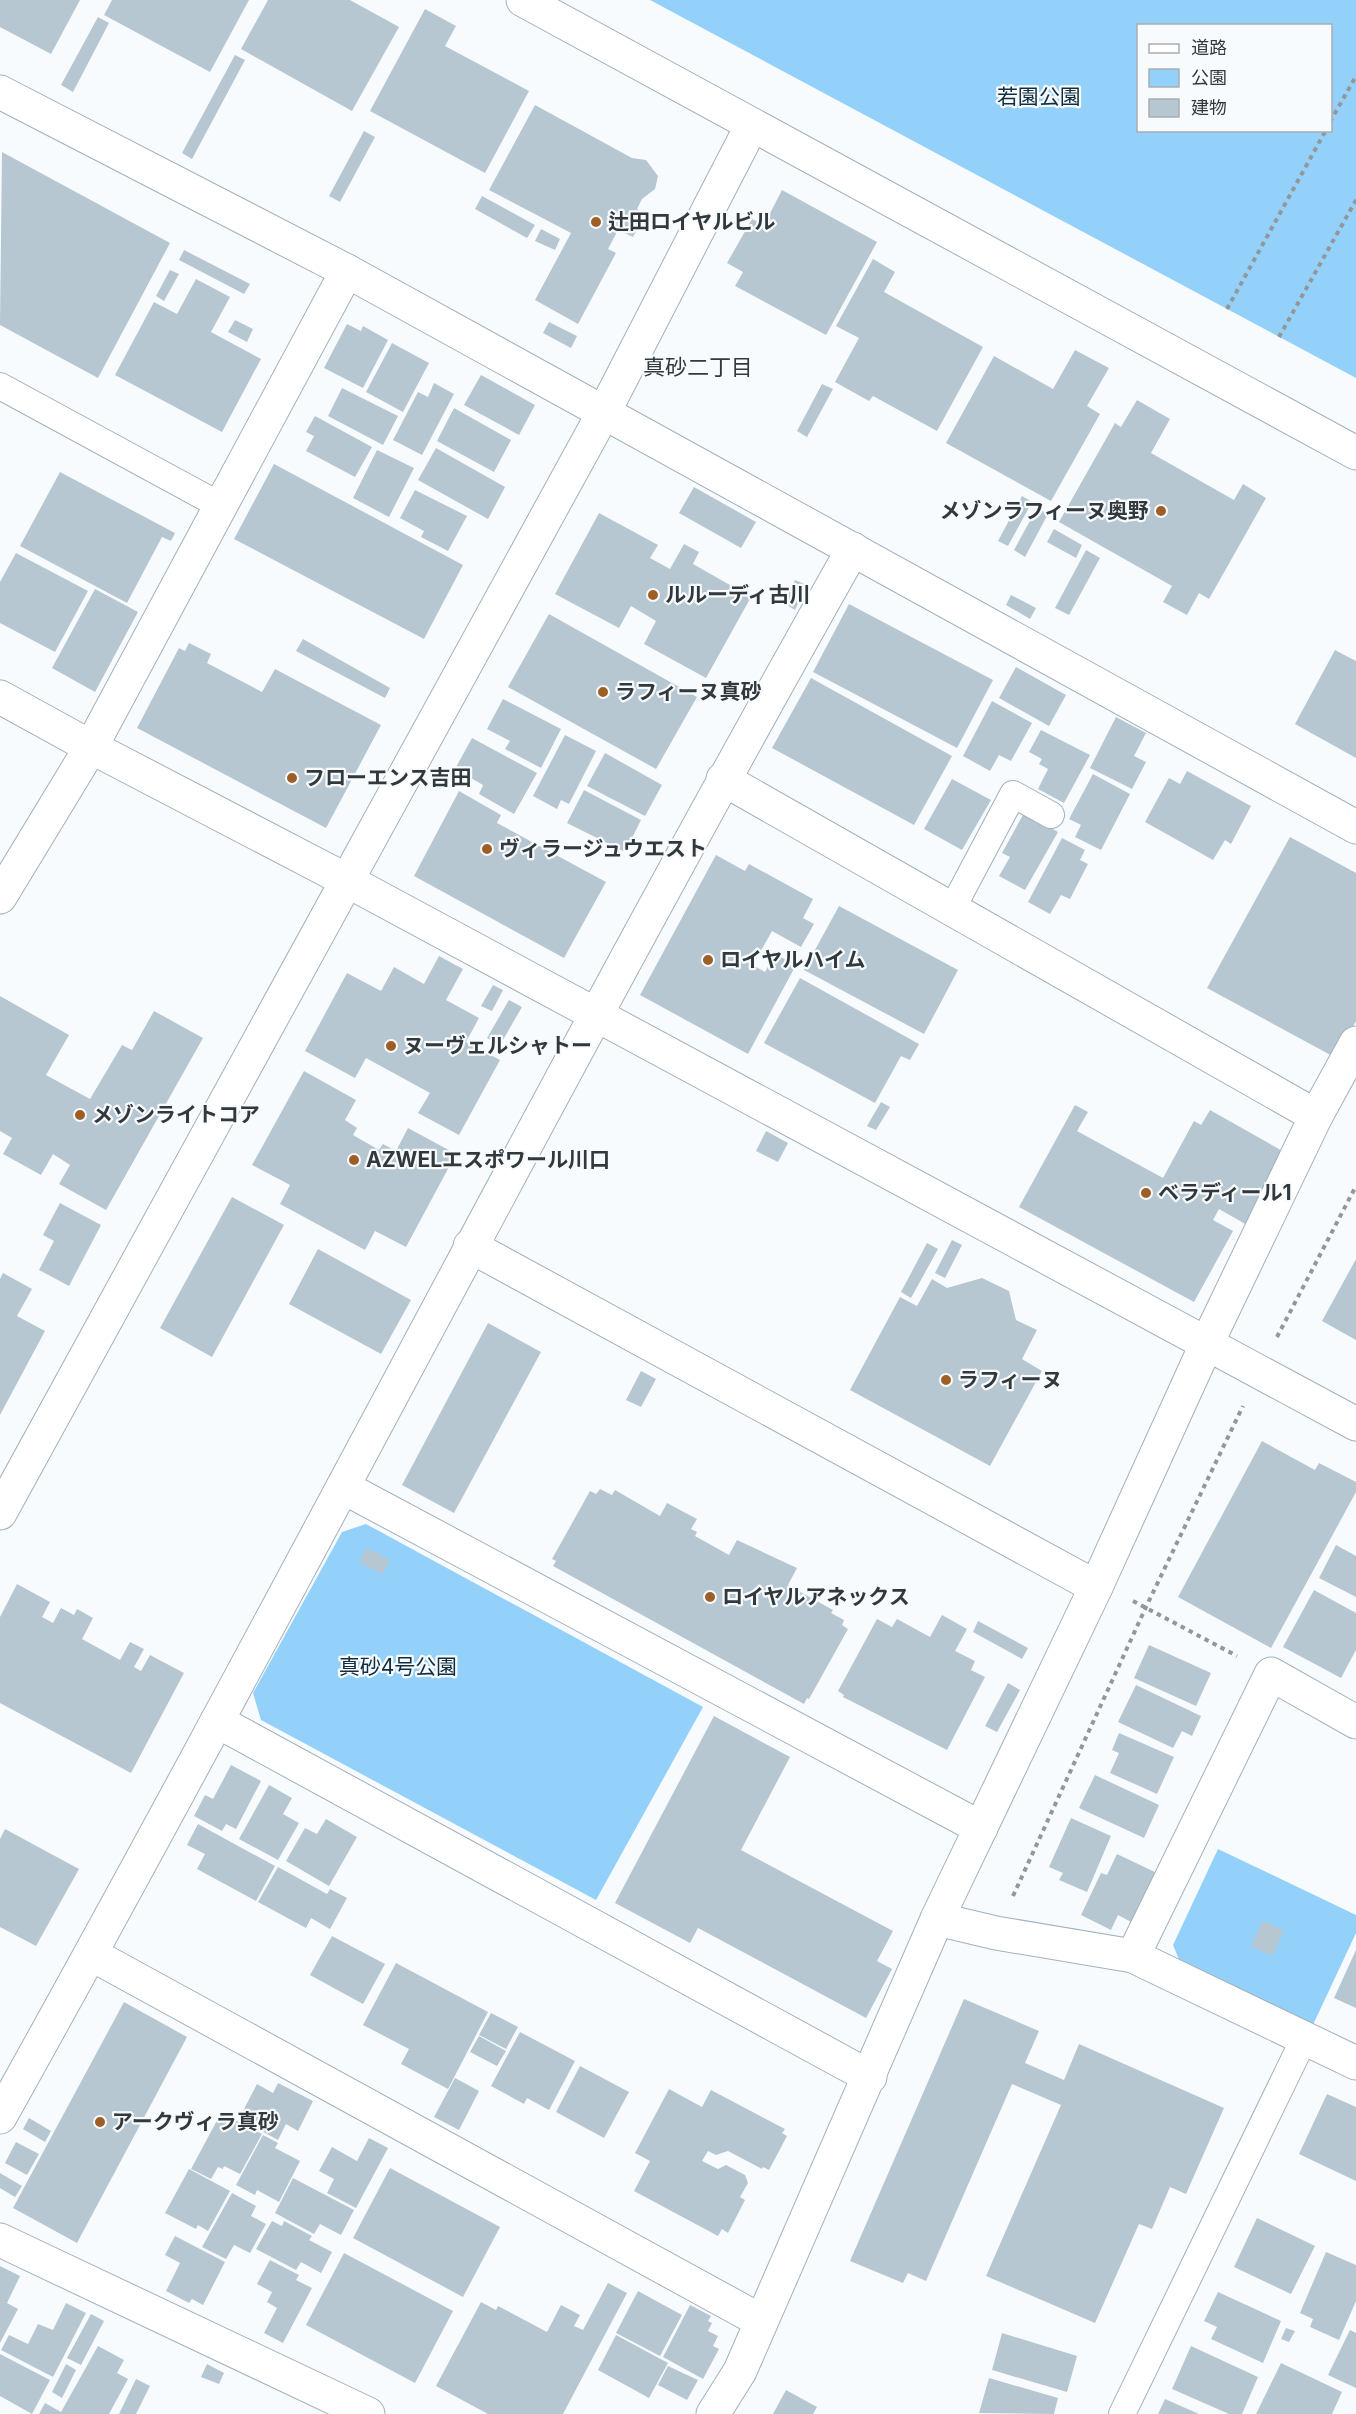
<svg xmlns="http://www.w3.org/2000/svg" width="1356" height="2414" font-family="Inter,'Noto Sans JP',sans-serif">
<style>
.green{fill:#94d1fa;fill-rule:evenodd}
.building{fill:#b6c7d2}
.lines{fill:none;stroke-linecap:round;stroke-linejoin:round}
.lane-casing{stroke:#a1b1bd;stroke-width:28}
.street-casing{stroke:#a1b1bd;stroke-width:35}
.secondary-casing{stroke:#a1b1bd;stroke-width:35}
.path{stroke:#92979a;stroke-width:4;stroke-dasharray:4.5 4.5;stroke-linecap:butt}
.lane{stroke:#fff;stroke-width:26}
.street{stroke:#fff;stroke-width:33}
.secondary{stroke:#fff;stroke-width:33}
.poi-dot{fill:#9e5f27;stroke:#f8fbfe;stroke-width:2}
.labels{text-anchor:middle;stroke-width:4.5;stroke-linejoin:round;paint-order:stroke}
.park-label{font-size:21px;fill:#112d3f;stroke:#f8fbfe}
.poi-label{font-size:21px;font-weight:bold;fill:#32393d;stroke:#f8fbfe;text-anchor:start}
.neighbourhood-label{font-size:22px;fill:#32393d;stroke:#f8fbfe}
</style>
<rect width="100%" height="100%" fill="#f8fbfe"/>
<g class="green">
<path d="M650,0H1356V378ZM1138,26H1330V130H1138Z"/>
<path d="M366,1524L703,1707L596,1900L261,1720L253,1693L342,1532Z"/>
<path d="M1218,1849L1356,1915V1933L1311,2029L1185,1974L1173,1945Z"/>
</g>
<g class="building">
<path d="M0,0H80L51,54L0,27Z"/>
<path d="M112,0H249L210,72L104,15Z"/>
<path d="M268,0H350L399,27L352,111L241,49Z"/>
<path d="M425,9L456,26L445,46L529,91L485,173L370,111Z"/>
<path d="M98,17L109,23L73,92L61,85Z"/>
<path d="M235,55L245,60L192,159L182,153Z"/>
<path d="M535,105L632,158L646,160L658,176L655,189L642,199L637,209L646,214L633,237L618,230L608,249L616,253L578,324L535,300L571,233L489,190Z"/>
<path d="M364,131L375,137L340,202L329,196Z"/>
<path d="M2,152L170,243L98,378L0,325Z"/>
<path d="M782,190L877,242L826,335L735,286L743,272L727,263L752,219L764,225Z"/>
<path d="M482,196L535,225L527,238L475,209Z"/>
<path d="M541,229L560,239L555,250L535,241Z"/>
<path d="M184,250L250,284L244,294L179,260Z"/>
<path d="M873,259L895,272L884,292L983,347L937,431L873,396L869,401L835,382L859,338L836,326Z"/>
<path d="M170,270L179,274L164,301L156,296Z"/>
<path d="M196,279L230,297L211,332L261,359L222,432L115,375L154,302L177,314Z"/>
<path d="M235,320L253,329L247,342L228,332Z"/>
<path d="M549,322L577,336L571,348L543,333Z"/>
<path d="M347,324L361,331L363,326L388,340L363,388L324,368Z"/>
<path d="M392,343L429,363L403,412L366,392Z"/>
<path d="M1075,350L1109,368L1087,406L1100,414L1051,501L946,443L994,356L1053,389Z"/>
<path d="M481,375L535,405L519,435L464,405Z"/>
<path d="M434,383L454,394L422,455L393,440L418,392L428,397Z"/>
<path d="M822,384L833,389L807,437L797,431Z"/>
<path d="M342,388L398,416L383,445L328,416Z"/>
<path d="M1137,400L1170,419L1151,453L1234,500L1243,484L1266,498L1209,599L1199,593L1187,615L1163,602L1172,586L1059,522L1115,423L1121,427Z"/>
<path d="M454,408L511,440L494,472L437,441Z"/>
<path d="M315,416L372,447L355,477L306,451L314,436L306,432Z"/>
<path d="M436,448L505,487L488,519L418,480Z"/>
<path d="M377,450L414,468L389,517L353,498Z"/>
<path d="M274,464L463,565L424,639L234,539Z"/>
<path d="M60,472L175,533L171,541L162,537L127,603L20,546Z"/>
<path d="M694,487L756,522L741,548L679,513Z"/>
<path d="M415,490L467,516L448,551L421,537L424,531L400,518Z"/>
<path d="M1022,496L1032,502L1008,546L998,541Z"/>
<path d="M1037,508L1048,514L1025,557L1014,550Z"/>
<path d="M599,513L658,545L650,558L670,569L684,544L699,552L693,564L751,597L706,678L644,644L656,621L631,606L619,628L555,594Z"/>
<path d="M1054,529L1082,545L1076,558L1047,542Z"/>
<path d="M1086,550L1100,558L1069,615L1055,608Z"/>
<path d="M16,553L88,591L55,652L0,623V582Z"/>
<path d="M795,580L807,585L795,610L783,603Z"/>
<path d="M95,589L138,612L95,692L52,668Z"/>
<path d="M1011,595L1036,608L1030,619L1006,605Z"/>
<path d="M849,604L993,680L957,748L813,672Z"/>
<path d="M549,614L697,697L656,769L508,687Z"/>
<path d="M303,639L390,688L385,698L296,651Z"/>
<path d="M189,643L211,654L207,663L262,692L275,669L381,725L326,828L137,728L179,648L185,651Z"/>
<path d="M1335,650L1356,661V758L1295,724Z"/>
<path d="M1016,667L1066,695L1049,726L999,698Z"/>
<path d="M811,678L952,756L914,825L772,748Z"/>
<path d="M503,699L561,729L541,768L505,749L510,741L487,729Z"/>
<path d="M992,701L1032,723L1011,761L999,755L990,771L963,756Z"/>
<path d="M1116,717L1146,733L1134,756L1146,762L1132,789L1090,768Z"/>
<path d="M1041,730L1090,755L1064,803L1038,789L1048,769L1039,764L1042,759L1029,752Z"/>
<path d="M565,735L596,751L569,804L561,800L557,809L533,796Z"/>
<path d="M472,738L537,773L514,814L479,794L483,785L455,769Z"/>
<path d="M605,753L662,785L645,816L587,786Z"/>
<path d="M1187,771L1251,806L1231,844L1225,840L1213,860L1145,822L1169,778L1180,784Z"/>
<path d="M1093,774L1130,794L1101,850L1075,837L1081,825L1069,819Z"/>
<path d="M952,779L991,800L962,850L924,829Z"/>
<path d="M584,790L641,820L625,852L567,823Z"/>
<path d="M459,791L501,815L497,823L606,882L564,958L414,876Z"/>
<path d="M1024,813L1058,832L1025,890L999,876L1010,857L1002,853Z"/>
<path d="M1290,837L1356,873V1021L1336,1058L1207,988Z"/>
<path d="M1062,838L1085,850L1080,860L1088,864L1070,899L1061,895L1050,914L1028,902Z"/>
<path d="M716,855L745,871L749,864L813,899L803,918L814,924L801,947L772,931L753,965L765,972L775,954L796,965L748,1054L640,995Z"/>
<path d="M839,906L958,970L924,1034L804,970Z"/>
<path d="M439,956L463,969L446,1000L479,1018L466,1042L500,1060L459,1135L418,1113L430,1093L366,1058L355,1078L305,1051L347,973L381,991L394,967L424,984Z"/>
<path d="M800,978L919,1044L910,1060L901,1056L875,1103L764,1043Z"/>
<path d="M493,985L503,990L492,1011L481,1006Z"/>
<path d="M0,996L69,1035L46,1075L90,1099L122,1045L132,1050L154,1011L203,1038L106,1210L59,1184L70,1165L53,1154L41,1175L3,1154L12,1138L0,1131Z"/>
<path d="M509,1000L522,1007L500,1045L487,1038Z"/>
<path d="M304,1071L356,1100L345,1120L357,1128L353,1135L379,1150L383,1144L396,1151L408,1128L456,1154L406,1247L375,1231L365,1250L280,1204L290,1185L252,1165Z"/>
<path d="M881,1102L890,1107L876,1130L867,1126Z"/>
<path d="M1075,1105L1088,1112L1077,1131L1163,1178L1194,1121L1201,1125L1210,1110L1286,1153L1247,1225L1219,1209L1213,1220L1233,1231L1194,1302L1019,1207Z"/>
<path d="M766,1131L788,1143L778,1162L756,1151Z"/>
<path d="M232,1197L284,1225L212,1357L160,1328Z"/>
<path d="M60,1203L101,1225L69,1286L39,1270L54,1241L43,1235Z"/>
<path d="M952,1240L962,1245L945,1278L935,1273Z"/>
<path d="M927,1243L938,1249L911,1298L901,1292Z"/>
<path d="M318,1249L411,1300L381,1354L289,1304Z"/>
<path d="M1356,1259V1340L1322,1321Z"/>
<path d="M3,1273L32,1289L17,1316L45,1331L0,1415V1279Z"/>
<path d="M982,1278L1009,1291L1016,1320L1037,1330L1022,1359L1042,1371L990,1466L850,1390L900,1297L917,1306L932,1279L947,1288Z"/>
<path d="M488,1323L541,1352L454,1513L402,1485Z"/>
<path d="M641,1371L656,1379L641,1407L626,1400Z"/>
<path d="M1262,1441L1315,1470L1319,1463L1356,1482V1492L1271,1648L1178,1597Z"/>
<path d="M600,1489L612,1495L615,1490L660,1516L667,1503L697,1519L691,1529L697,1532L695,1536L729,1555L737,1540L797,1568L788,1585L833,1610L831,1613L844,1620L842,1625L848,1629L809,1699L807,1698L804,1704L553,1566L556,1561L552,1559L590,1491L596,1494Z"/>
<path d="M1336,1545L1356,1556V1597L1319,1578Z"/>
<path d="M366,1548L390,1559L383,1574L359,1563Z"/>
<path d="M17,1584L50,1602L42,1617L53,1623L61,1608L74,1615L77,1609L93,1618L82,1639L120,1660L130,1642L144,1649L134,1667L141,1671L150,1655L184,1673L131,1773L0,1703V1617Z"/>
<path d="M1314,1590L1356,1613V1650L1341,1678L1283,1647Z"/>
<path d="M942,1615L967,1629L955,1651L975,1661L971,1670L985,1677L947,1750L843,1697L844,1695L838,1691L877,1619L892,1627L897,1619L930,1637Z"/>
<path d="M978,1621L1028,1648L1022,1659L973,1632Z"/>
<path d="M1149,1645L1211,1673L1196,1706L1134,1678Z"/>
<path d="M1008,1683L1020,1690L997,1732L985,1726Z"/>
<path d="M1136,1685L1201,1716L1192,1736L1182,1731L1173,1748L1118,1722Z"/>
<path d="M714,1716L790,1757L741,1850L893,1931L877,1961L892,1969L866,2018L698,1928L690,1943L615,1903Z"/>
<path d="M1119,1733L1174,1757L1157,1794L1110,1773L1119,1753L1112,1750Z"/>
<path d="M231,1765L261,1781L236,1829L226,1824L222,1831L194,1816L205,1795L213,1799Z"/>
<path d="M1095,1775L1159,1805L1144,1838L1079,1808Z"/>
<path d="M269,1785L292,1798L283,1814L299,1823L278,1860L239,1839Z"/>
<path d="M1071,1818L1111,1836L1087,1892L1059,1880L1063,1873L1049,1867Z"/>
<path d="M326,1819L357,1837L329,1886L286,1861L305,1828L317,1834Z"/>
<path d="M198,1824L275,1866L256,1901L197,1869L205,1854L187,1845Z"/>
<path d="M5,1829L79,1869L36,1946L0,1927V1839Z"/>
<path d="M1117,1854L1157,1873L1133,1923L1118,1915L1111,1930L1081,1915L1101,1873L1107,1875Z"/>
<path d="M278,1867L327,1894L330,1889L347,1898L330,1929L311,1918L306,1928L258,1902Z"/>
<path d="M1263,1921L1284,1930L1272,1956L1251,1946Z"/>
<path d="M332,1936L385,1964L363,2004L310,1975Z"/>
<path d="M1356,1950V2008L1334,1998Z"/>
<path d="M396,1963L488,2012L448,2089L401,2064L409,2049L363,2025Z"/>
<path d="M964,1999L1039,2031L1025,2063L1064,2080L1079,2044L1224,2108L1186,2194L1170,2187L1152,2229L1139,2224L1095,2323L986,2276L1061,2105L1012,2084L926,2281L908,2273L903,2283L850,2261Z"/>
<path d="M124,2002L187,2037L77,2243L13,2208Z"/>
<path d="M491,2013L518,2027L506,2049L479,2035Z"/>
<path d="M520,2032L575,2061L549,2110L527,2098L524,2104L491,2086Z"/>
<path d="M479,2036L506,2051L497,2066L470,2052Z"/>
<path d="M580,2066L629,2092L604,2138L556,2112Z"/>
<path d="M455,2078L479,2091L459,2130L434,2117Z"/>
<path d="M278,2083L313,2101L298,2131L286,2124L278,2140L254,2127L257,2121L242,2113L257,2084L273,2093Z"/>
<path d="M669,2089L702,2107L711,2090L785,2129L782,2133L787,2136L769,2170L763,2167L762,2169L728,2151L716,2155L708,2151L702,2161L718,2169L726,2165L745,2175L748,2183L740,2197L745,2200L728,2233L722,2229L718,2236L634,2191L650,2161L635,2153Z"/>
<path d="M1327,2094L1356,2107V2181L1299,2154Z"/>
<path d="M221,2113L262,2134L240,2174L224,2166L223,2169L218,2167L211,2179L191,2169Z"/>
<path d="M29,2118L51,2131L45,2142L23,2129Z"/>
<path d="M263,2135L278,2143L275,2148L300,2161L279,2202L257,2190L255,2195L236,2185Z"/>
<path d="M369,2138L388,2148L356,2208L327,2193L334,2179L319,2171L332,2147L357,2161Z"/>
<path d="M16,2142L39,2154L27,2175L5,2163Z"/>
<path d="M390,2168L500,2227L463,2297L353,2238Z"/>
<path d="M189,2169L230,2191L208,2231L198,2225L196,2229L165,2213Z"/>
<path d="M0,2173L22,2186L15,2197L0,2188Z"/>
<path d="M293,2178L354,2210L341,2235L320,2224L314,2234L275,2213Z"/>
<path d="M232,2193L256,2206L251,2216L266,2224L250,2253L234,2245L226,2259L202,2247Z"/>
<path d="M1257,2218L1315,2246L1291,2294L1234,2267Z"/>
<path d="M272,2221L282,2226L284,2221L312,2236L309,2240L332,2252L321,2273L301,2262L296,2270L256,2249Z"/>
<path d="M175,2236L225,2262L203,2305L192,2299L189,2303L166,2291L180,2263L165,2255Z"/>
<path d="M1326,2252L1356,2265V2301L1339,2340L1310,2327L1313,2319L1300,2313Z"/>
<path d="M344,2253L453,2311L415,2383L306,2325Z"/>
<path d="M270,2260L299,2275L296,2280L312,2288L283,2343L264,2333L277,2308L267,2302L272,2292L257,2284Z"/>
<path d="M0,2266L20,2276L7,2303L18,2309L0,2343Z"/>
<path d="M608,2283L627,2293L563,2414H488L436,2386L481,2302L496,2310L498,2306L547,2332L561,2305L580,2315L574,2326L583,2330Z"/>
<path d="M638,2291L682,2315L660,2356L616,2333Z"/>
<path d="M1218,2292L1281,2321L1263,2363L1211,2339L1217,2327L1204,2321Z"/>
<path d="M66,2303L86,2313L53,2377L1,2350L9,2335L28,2344L38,2324L53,2330Z"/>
<path d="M690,2305L711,2316L708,2321L712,2323L708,2331L718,2336L713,2346L719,2349L703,2379L663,2357Z"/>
<path d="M91,2314L104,2321L81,2365L67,2358Z"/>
<path d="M1286,2328L1295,2331L1289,2342L1281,2339Z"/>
<path d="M1350,2330L1356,2333V2388L1328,2375Z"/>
<path d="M1002,2333L1077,2356L1067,2392L992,2370Z"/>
<path d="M616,2335L668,2363L649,2398L598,2370Z"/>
<path d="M98,2346L124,2360L117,2373L128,2379L109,2414H39L45,2403L61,2412Z"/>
<path d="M1191,2346L1258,2377L1242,2414H1229L1172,2389Z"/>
<path d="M0,2354L50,2380L32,2414L0,2396Z"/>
<path d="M1281,2363L1342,2392L1332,2414H1256Z"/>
<path d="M66,2364L76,2370L62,2398L52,2392Z"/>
<path d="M207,2364L224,2373L219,2384L201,2377Z"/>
<path d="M668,2366L698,2380L687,2400L658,2385Z"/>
<path d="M989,2378L1058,2398L1054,2414L979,2413Z"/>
<path d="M136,2379L150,2386L136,2414H119Z"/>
<path d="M786,2390L817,2407L813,2414H773Z"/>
<path d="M1165,2399L1199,2414H1158Z"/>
</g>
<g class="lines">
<defs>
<g id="lane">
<path d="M0,386L221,506"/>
<path d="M952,909L1013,794L1051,815"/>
<path d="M1122,2414L1304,2039"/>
</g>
<g id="street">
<path d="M0,92L347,271L1356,827"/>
<path d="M0,697L91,747L346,880L1356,1424"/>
<path d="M723,779L1316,1116"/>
<path d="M0,897L91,747L347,271"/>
<path d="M470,1246L1096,1587"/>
<path d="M343,1487L981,1828"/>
<path d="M217,1721L870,2077"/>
<path d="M937,1919L996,1933L1133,1956L1356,2063"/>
<path d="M91,1954L761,2321"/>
<path d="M1133,1956L1271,1674L1356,1722"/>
<path d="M0,2117C290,1598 560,1067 853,549"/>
<path d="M0,2240L368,2414"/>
<path d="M713,2414L740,2371L937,1919L1096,1587L1207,1343L1316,1116L1356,1043"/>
</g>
<g id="secondary">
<path d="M523,0L1356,453"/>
<path d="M0,1513L604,412L752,125"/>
</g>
</defs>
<use href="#lane" class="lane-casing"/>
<use href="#street" class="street-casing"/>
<use href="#secondary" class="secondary-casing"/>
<g class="path">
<path d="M1330,122L1356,76"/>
<path d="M1227,309L1326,130"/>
<path d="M1279,337L1356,200"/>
<path d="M1277,1337L1356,1186"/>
<path d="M1133,1601L1237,1656"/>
<path d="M1013,1896L1146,1607L1243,1406"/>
</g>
<use href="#lane" class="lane"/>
<use href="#street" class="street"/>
<use href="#secondary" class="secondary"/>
</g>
<g class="poi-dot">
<circle cx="596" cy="222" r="6"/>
<circle cx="1161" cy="511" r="6"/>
<circle cx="653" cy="595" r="6"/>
<circle cx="603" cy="692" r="6"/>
<circle cx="292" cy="778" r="6"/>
<circle cx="487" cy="849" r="6"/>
<circle cx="708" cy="960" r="6"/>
<circle cx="391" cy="1046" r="6"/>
<circle cx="80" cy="1115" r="6"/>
<circle cx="354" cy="1160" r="6"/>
<circle cx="1146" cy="1193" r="6"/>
<circle cx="946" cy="1380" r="6"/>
<circle cx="710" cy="1597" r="6"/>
<circle cx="100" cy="2122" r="6"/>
</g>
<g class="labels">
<g class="park-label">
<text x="1039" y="104">若園公園</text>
<text x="398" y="1674">真砂4号公園</text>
</g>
<g class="poi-label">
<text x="608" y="229">辻田ロイヤルビル</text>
<text x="1149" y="518" text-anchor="end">メゾンラフィーヌ奥野</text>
<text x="665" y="602">ルルーディ古川</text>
<text x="615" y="699">ラフィーヌ真砂</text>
<text x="304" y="785">フローエンス吉田</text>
<text x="499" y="856">ヴィラージュウエスト</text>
<text x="720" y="967">ロイヤルハイム</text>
<text x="403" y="1053">ヌーヴェルシャトー</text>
<text x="92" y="1122">メゾンライトコア</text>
<text x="366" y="1167">AZWELエスポワール川口</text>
<text x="1158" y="1200">ベラディール1</text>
<text x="958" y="1387">ラフィーヌ</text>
<text x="722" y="1604">ロイヤルアネックス</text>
<text x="112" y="2129">アークヴィラ真砂</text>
</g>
<g class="neighbourhood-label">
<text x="698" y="375">真砂二丁目</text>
</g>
</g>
<rect x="1137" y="24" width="195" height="108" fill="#f8fbfe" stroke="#a9adb1" stroke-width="1.5"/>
<rect x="1149" y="44" width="30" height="9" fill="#ffffff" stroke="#a9adb1" stroke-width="1.5"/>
<text x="1191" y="54" font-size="18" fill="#32393d">道路</text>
<rect x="1149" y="69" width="30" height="18" fill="#94d1fa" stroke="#a9adb1" stroke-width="1.5"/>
<text x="1191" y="84" font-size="18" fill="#32393d">公園</text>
<rect x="1149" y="99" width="30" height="18" fill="#b6c7d2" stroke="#a9adb1" stroke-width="1.5"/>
<text x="1191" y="114" font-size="18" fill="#32393d">建物</text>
</svg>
